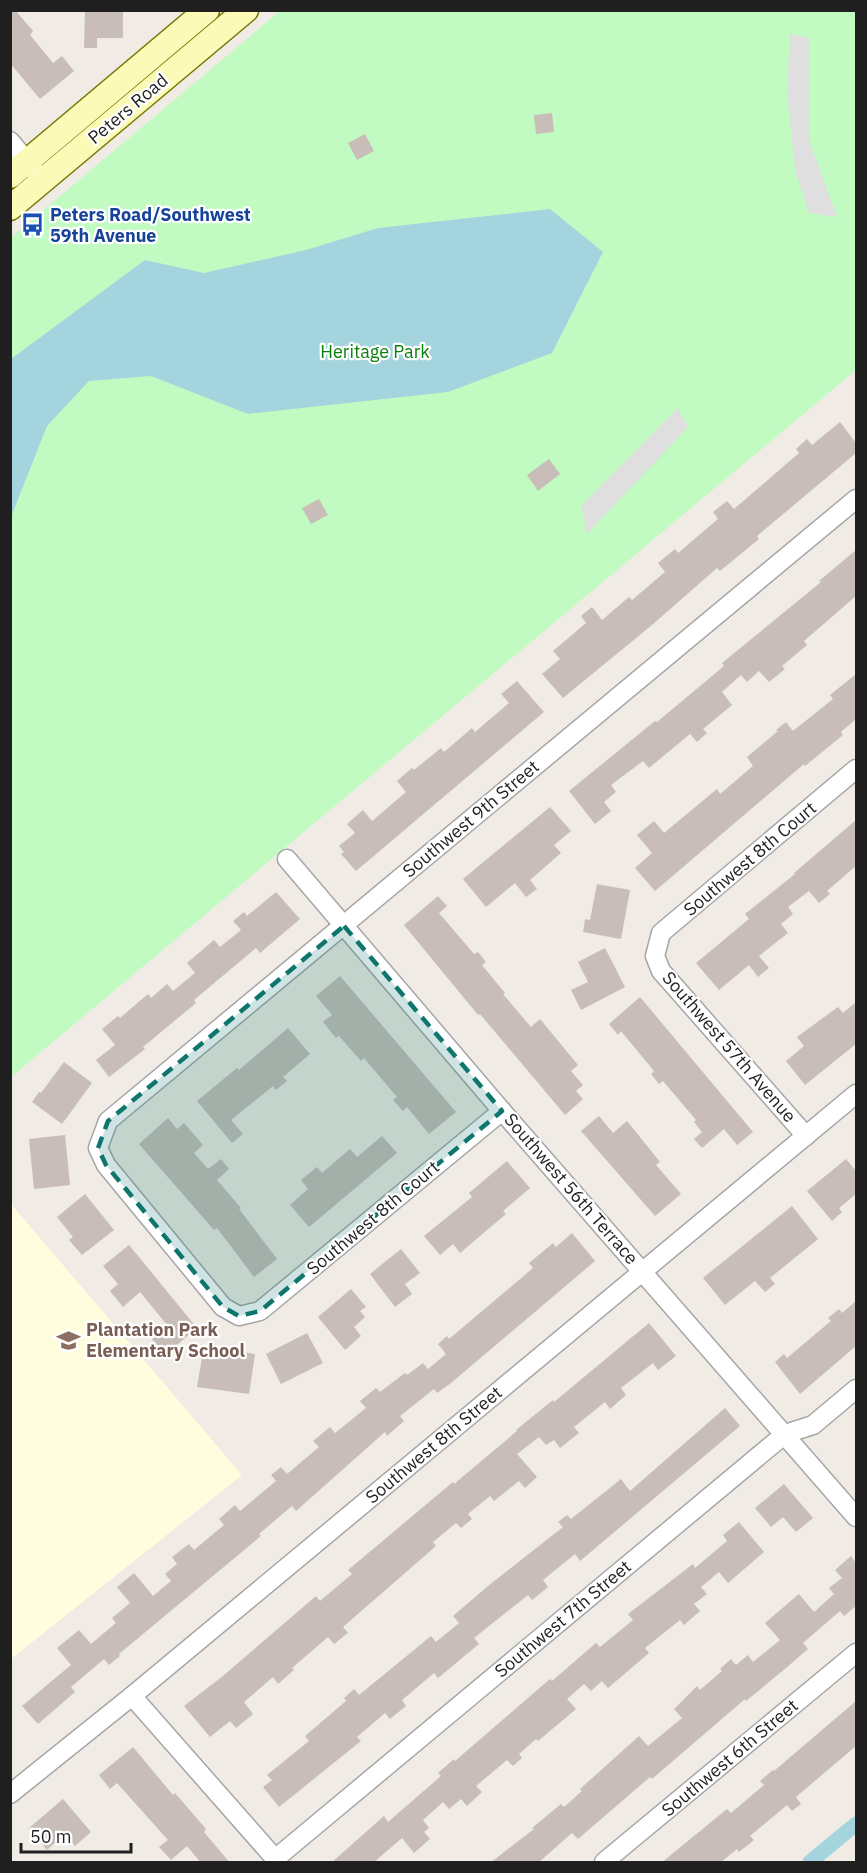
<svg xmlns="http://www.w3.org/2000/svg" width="867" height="1873" font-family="'IBM Plex Sans',sans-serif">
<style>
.education{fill:#fffdde}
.park{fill:#c1fbc2}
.parking{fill:#dfdfdf}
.water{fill:#a4d5de}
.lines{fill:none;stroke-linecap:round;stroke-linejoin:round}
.canal{stroke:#a4d5de;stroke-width:15}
.building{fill:#c8bdb8}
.street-casing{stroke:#a6a6a6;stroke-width:21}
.secondary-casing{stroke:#747902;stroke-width:27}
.street{stroke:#fff;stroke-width:18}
.secondary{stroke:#fbfab7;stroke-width:24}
.marked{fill:#0f766e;fill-opacity:0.2;stroke:#0f766e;stroke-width:4.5;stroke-dasharray:12 8;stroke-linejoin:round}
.labels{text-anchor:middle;stroke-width:4.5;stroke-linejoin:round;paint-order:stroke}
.street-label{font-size:18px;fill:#1f1f1f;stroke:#fff}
.transit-label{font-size:18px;font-weight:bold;fill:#164399;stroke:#fff;text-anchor:start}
.park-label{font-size:18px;fill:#09800b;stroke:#fff}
.education-label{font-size:18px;font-weight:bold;fill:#785e54;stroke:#fff;text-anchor:start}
</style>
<rect width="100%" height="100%" fill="#f0ebe5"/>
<path class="education" d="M11,1204L242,1475L11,1659H10Z"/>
<path class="park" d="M280,11H856V370L11,1077L10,238Z"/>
<g class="parking">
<path d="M790,34L809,38V140L837,217L809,213L795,169L787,93Z"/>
<path d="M678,408L688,427L587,534L581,506Z"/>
</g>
<path class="water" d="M550,209L603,252L552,353L448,392L248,414L151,376L89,381L47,426L11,517V359L145,260L204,273L306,250L378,228Z"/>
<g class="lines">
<path class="canal" d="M810,1862L856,1824"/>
</g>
<g class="building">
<path d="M10,10H15L33,31L30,35L53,63L62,56L74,71L40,99L10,63Z"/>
<path d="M85,10H123V38H97V48H84Z"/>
<path d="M552,113L554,132L536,134L534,115Z"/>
<path d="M365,134L374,151L357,160L348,143Z"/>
<path d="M840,422L856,443V453L757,536L759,539L720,571L717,568L652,625L563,698L542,674L560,659L553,651L586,623L581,616L592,607L602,620L629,597L632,600L665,572L658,563L675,549L678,553L718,519L713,512L727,501L734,509L799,453L796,449L807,439L812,445Z"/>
<path d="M549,459L560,474L538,491L527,475Z"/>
<path d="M319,499L328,515L311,524L302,508Z"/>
<path d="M856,550V596L804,641L807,645L782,666L785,669L769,682L759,671L747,682L741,675L722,692L732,705L703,729L707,733L697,742L690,734L649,768L643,761L611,785L616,792L604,802L611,811L595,824L569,791L655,721L657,722L724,666L722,663L821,582L819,581Z"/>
<path d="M856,674V719L841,732L843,735L805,766L804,764L655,891L635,868L652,853L637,835L654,821L664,833L717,789L720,794L753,766L747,757L778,731L776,730L786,722L793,731L833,699L830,695Z"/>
<path d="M517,681L544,712L356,871L341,854L344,852L339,846L355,833L347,824L363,810L372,821L406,792L397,781L412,768L414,770L441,748L444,752L472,728L475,732L509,703L501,694Z"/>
<path d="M550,807L571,831L554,845L561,853L530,880L537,889L526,897L515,883L486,907L463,879Z"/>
<path d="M856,820V866L827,891L830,894L819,903L809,891L788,907L793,914L781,924L788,933L759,956L769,968L758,977L749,965L719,990L696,963L749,919L745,914L795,874L794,873Z"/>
<path d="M597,884L630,890L621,939L583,932L585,919L590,920Z"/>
<path d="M276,892L300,919L260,953L256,948L194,1000L196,1003L143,1047L145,1049L109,1077L96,1060L115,1045L102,1029L118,1016L120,1018L148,994L151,998L167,984L173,991L195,973L187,963L214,940L220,947L241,930L233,921L244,912L247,916Z"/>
<path d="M438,896L447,906L439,913L474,954L478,952L486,962L482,965L505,993L503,994L531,1027L540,1019L578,1065L571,1071L583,1085L576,1091L583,1099L565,1115L480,1014L478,1015L404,925Z"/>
<path d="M605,948L625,987L581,1010L571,990L588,982L578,962Z"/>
<path d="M340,976L456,1112L429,1134L407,1107L403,1111L393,1100L397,1097L364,1058L361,1061L339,1036L336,1038L323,1022L332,1015L316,996Z"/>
<path d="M640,997L753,1132L737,1145L724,1129L702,1148L694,1139L702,1132L694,1122L696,1120L663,1081L659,1084L651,1074L654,1071L621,1031L618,1035L609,1024Z"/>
<path d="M856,1002V1044L805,1085L786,1061L804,1046L797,1037L838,1007L843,1013Z"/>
<path d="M288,1028L310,1054L283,1077L287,1081L276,1090L273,1086L231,1120L243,1134L232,1143L197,1101L237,1068L239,1070Z"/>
<path d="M64,1062L92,1083L62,1124L32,1102L39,1092L41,1093Z"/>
<path d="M599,1116L613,1133L627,1121L660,1162L656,1165L681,1194L655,1216L581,1131Z"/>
<path d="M168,1118L177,1129L184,1123L203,1145L194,1153L208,1169L221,1159L229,1169L217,1180L241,1208L239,1209L277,1259L254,1277L217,1228L214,1230L139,1144Z"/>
<path d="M65,1135L70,1185L34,1189L29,1139Z"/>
<path d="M382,1136L397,1153L309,1227L290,1205L308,1189L301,1180L317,1167L322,1173L350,1149L357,1157Z"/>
<path d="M846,1159L856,1171V1194L839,1208L842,1212L832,1221L807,1191Z"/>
<path d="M507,1161L530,1188L503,1211L506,1214L460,1253L453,1244L440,1255L424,1236L472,1197L469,1193Z"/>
<path d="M85,1194L114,1230L82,1255L69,1240L73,1237L57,1217Z"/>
<path d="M792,1206L818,1239L770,1278L775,1284L765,1292L755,1281L725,1305L703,1278Z"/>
<path d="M572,1233L595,1261L451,1383L437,1393L434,1389L400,1416L404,1421L387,1436L385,1432L296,1511L292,1506L259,1534L261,1536L167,1614L119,1654L120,1656L109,1665L104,1659L71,1687L75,1692L38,1724L22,1706L71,1665L57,1648L79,1630L91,1644L116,1623L112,1618L130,1603L117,1587L134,1573L153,1596L171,1581L165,1574L177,1564L172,1557L189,1544L194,1550L224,1525L219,1519L235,1505L240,1511L276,1481L271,1475L281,1467L287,1474L319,1447L313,1441L330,1427L335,1433L366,1408L360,1401L376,1388L380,1392L405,1373L407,1375L423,1363L428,1369L446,1354L438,1344L447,1336L449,1339L533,1268L529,1263L553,1243L556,1247Z"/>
<path d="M129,1245L197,1328L165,1355L152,1339L168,1326L140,1292L123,1307L110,1291L118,1284L103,1266Z"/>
<path d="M401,1249L420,1273L405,1284L412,1294L395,1307L370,1274Z"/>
<path d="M351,1289L366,1307L360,1311L365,1317L354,1327L361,1336L345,1350L318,1317Z"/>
<path d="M856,1301V1346L800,1394L775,1362L784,1354L787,1358L831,1321L828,1318L839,1309L842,1313Z"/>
<path d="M649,1323L676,1356L658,1370L653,1363L621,1388L626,1395L610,1409L605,1402L574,1427L579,1433L560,1448L554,1440L546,1445L539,1437L517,1454L537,1477L525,1488L519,1481L494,1501L490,1496L468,1514L472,1519L461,1528L456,1523L433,1542L436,1546L343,1627L348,1633L334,1644L328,1637L292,1668L294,1670L278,1684L273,1677L244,1702L253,1714L236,1728L230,1721L210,1737L184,1706L223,1676L316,1596L320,1601L352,1574L348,1570L453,1482L454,1484L517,1431L516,1430L553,1400L554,1402Z"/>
<path d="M307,1333L323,1363L281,1384L266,1354Z"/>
<path d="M204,1346L255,1354L249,1394L197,1387Z"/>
<path d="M725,1408L740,1426L580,1561L575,1554L543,1580L548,1587L532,1600L528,1595L474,1638L479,1644L438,1678L434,1673L402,1700L406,1706L390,1719L385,1713L357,1737L361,1741L279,1807L263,1787L272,1780L267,1775L309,1741L305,1736L346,1701L344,1698L354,1689L359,1695L431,1636L436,1642L459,1623L453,1616L488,1586L563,1527L558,1522L567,1515L571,1519L621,1479L630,1491Z"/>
<path d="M784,1484L813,1518L796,1532L783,1517L771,1527L755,1508Z"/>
<path d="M739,1522L764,1552L728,1583L719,1572L701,1587L707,1594L694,1604L700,1611L684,1625L680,1620L645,1648L649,1653L608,1688L602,1681L591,1691L584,1684L567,1699L576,1709L538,1741L536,1739L519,1754L522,1758L513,1766L507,1760L476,1786L482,1792L467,1806L461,1799L449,1809L443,1802L423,1820L429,1828L424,1832L430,1839L414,1853L402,1838L373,1863H331L384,1816L388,1822L441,1776L438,1773L454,1759L455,1761L550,1679L552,1681L596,1643L600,1647L633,1620L628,1614L693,1564L695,1568L727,1541L723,1535Z"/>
<path d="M851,1556L856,1563V1606L844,1616L840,1611L803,1643L808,1649L786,1668L746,1701L745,1699L652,1779L650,1777L578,1839L572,1833L538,1863H490L534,1829L532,1828L561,1804L564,1807L582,1791L580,1789L639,1736L648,1746L682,1718L674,1709L697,1686L700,1690L722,1671L720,1669L731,1659L736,1665L748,1655L753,1662L780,1640L765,1623L799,1594L814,1612L834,1594L829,1588L842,1578L835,1570Z"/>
<path d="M856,1701V1746L796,1797L801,1804L792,1811L787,1805L750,1836L754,1840L739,1852L737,1849L720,1863H661L727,1809L731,1813L764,1785L760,1781L773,1770L774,1771Z"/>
<path d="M133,1747L173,1795L175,1793L206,1829L204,1832L230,1863H201L187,1846L171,1860L159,1847L168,1840L117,1783L110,1789L99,1775Z"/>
<path d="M63,1799L91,1832L75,1846L65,1834L47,1850L29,1828Z"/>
</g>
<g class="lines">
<defs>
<g id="street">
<path d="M10,141L34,170"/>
<path d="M287,859L502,1111L856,1517"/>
<path d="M502,1111L260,1311L239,1316L223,1307L106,1165L98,1148L108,1121L856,499"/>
<path d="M806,1136L661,971L655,956L661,933L856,769"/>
<path d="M132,1696L278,1862"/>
<path d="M10,1794L132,1696L856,1094"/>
<path d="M275,1859L785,1434L813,1425L856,1389"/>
<path d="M604,1862L856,1653"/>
</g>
<g id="secondary">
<path d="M10,176L207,10"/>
<path d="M10,208L246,10"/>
</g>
</defs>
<use href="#street" class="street-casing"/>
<use href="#secondary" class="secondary-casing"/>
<use href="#street" class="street"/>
<use href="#secondary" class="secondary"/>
</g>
<path class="marked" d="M344,926L502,1111L260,1311L239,1316L223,1307L106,1165L98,1148L108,1121Z"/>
<defs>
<symbol id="bus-bare" viewBox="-9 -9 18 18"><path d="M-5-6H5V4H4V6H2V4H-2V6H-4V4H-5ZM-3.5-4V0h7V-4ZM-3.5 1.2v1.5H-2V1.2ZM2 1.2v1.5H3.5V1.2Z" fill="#1a4fb4" stroke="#fff" stroke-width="2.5" paint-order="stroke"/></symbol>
<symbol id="school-bare" viewBox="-9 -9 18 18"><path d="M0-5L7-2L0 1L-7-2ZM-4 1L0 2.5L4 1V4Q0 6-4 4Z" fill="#8d6e63" stroke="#fff" stroke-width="2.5" paint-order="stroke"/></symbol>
</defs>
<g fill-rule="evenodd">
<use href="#bus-bare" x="16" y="208" width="33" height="33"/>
<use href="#school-bare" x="52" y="1324" width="33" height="33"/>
</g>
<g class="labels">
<g class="street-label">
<text transform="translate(128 109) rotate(-40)" y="6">Peters Road</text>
<text transform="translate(471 819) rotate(-40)" y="6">Southwest 9th Street</text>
<text transform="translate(750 859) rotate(-40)" y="6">Southwest 8th Court</text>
<text transform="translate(729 1047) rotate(49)" y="6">Southwest 57th Avenue</text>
<text transform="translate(571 1189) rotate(49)" y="6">Southwest 56th Terrace</text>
<text transform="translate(373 1218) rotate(-40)" y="6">Southwest 8th Court</text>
<text transform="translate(434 1445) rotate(-40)" y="6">Southwest 8th Street</text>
<text transform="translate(563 1619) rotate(-40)" y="6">Southwest 7th Street</text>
<text transform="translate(730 1758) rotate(-40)" y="6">Southwest 6th Street</text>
</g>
<g class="transit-label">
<text x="50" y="221">Peters Road/Southwest<tspan x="50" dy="21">59th Avenue</tspan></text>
</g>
<g class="park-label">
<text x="375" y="358">Heritage Park</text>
</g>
<g class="education-label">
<text x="86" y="1336">Plantation Park<tspan x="86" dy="21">Elementary School</tspan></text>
</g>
</g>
<rect width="867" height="1873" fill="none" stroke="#1f1f1f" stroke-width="24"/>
<path d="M21 1843v9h110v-9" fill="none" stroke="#1f1f1f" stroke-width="3"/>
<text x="30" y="1843" font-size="18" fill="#1f1f1f" stroke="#ffffff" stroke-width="4.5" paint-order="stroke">50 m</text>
</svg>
